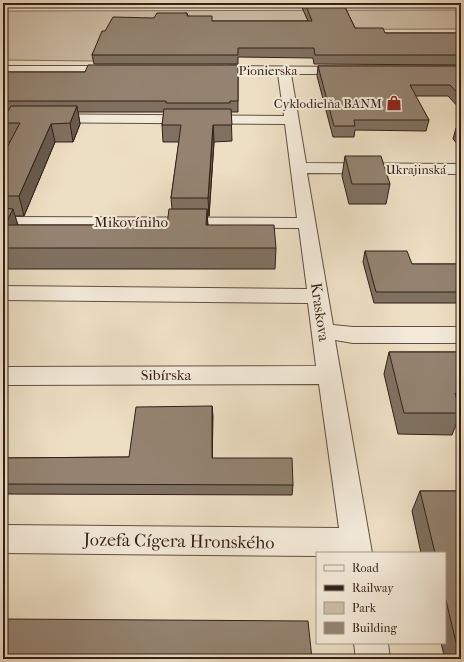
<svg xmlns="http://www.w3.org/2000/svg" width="464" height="662" font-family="'IM FELL French Canon',serif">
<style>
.green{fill:#cdbea7;stroke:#806e60}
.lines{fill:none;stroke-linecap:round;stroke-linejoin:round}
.minor-casing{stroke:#624f43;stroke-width:2}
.minor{fill:#f3ead9;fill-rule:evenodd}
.rail-casing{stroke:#331f18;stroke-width:2.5}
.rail{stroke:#f3ead9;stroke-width:1.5;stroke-dasharray:4.5;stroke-linecap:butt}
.wall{fill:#7f7161;stroke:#331f18;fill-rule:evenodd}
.shaded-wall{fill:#685c4f;stroke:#331f18}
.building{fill:#948371;stroke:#331f18}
.labels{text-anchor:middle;stroke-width:4;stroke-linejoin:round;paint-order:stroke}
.far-street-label{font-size:13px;fill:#331f18;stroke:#f3ead9}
.far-poi-label{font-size:13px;fill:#331f18;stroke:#f3ead9;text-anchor:end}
.street-label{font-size:15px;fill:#331f18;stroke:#f3ead9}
.near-street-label{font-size:18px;fill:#331f18;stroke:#f3ead9}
</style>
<rect width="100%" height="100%" fill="#eddfc4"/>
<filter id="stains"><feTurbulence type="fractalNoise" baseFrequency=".005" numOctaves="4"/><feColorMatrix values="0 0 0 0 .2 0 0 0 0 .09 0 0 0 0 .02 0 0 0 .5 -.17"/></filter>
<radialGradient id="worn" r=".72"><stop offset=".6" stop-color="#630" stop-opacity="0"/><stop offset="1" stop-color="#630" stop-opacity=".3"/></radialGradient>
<path class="green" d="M461,10V29L107,30L94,61L3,60V11Z"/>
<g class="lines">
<defs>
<g id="minor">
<path d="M3,66H116L122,70L116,74H3Z"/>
<path d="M208,66L352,67L354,70L352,73L348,74H291L306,163L461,164V174L307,173L333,325L353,327H461V343H353L335,340L372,553H317V556L3,553V525L339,528L319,384L3,385V367L316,366L308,303L3,300V286L307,289L299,228L3,227V217L297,218L285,124L3,122V114L284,116L278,74L204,73L202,70Z"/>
<path d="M354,643H388L390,659H356Z"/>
</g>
</defs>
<use href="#minor" class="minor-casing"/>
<use href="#minor" class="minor"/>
<defs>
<g id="rail">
<path d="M3,5H313"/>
<path d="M333,5L461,4"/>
</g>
</defs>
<use href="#rail" class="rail-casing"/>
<use href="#rail" class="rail"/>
</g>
<g class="wall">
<path d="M300,3H343L355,28L385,33H461V65L314,64L313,58L238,57V64H94L92,55L105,31L154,18L187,13L188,16L212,21H308Z"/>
<path d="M238,65V112H231L232,141L214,142L209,216H207L208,225L276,248L275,269H3V155L10,142H6L3,130V120L8,112H3V72H85ZM78,112H164L162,125L163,142H179L171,198L172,209L167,225H18L15,216H24L55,142H73L80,124Z"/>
<path d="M318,66H461V110L448,96H415L429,120L426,131L355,130L354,137H333L317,76Z"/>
<path d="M456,128H461V148L453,139Z"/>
<path d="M345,156L390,184L386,204H349L342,176Z"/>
<path d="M365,251L412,264H461V303H374L363,262Z"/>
<path d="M389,352H461V414H460L452,435L398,434L384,374Z"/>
<path d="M212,406V458L293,485L292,495L3,494V458L129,457Z"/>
<path d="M420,491H461V659H445L441,643H445V553H421L412,511Z"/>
</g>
<g class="shaded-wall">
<path d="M77,106L80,124L73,142L70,123Z"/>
<path d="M51,124L55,142L24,216L19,196Z"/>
<path d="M213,125L214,142L209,216L208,198Z"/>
<path d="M13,209L19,229L5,225Z"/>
<path d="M207,209L208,229L206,225Z"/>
<path d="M212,406L213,416L212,467Z"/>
</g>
<g class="building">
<path d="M305,3H343L355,28H383L385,33H461V55H315L314,48H238V55H92L102,31H105L113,17L154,18L157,13H187V16H212V21H312Z"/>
<path d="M88,65H238V101H230V103H166V101H3V72H85Z"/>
<path d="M318,66H461V97L450,85H410L429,120H354L355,126H334Z"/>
<path d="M11,106H77L70,123L51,124L19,196H3V155L20,123H3V120Z"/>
<path d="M164,109H231L232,125H213L208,198H171L181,125H162Z"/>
<path d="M456,128H461V134Z"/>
<path d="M345,156H381L390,184H352Z"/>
<path d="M3,208L13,209L5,225H167L169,209H207L206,225H274L276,248H3Z"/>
<path d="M365,251H407L412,264H461V292H376Z"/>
<path d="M389,352H461V393H455L460,413H404Z"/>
<path d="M212,406V458H292L293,485L3,484V458L129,457L136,407Z"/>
<path d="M420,491H461V659H460L445,596V553H435Z"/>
<path d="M3,619L308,621L312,659H3Z"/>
</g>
<defs>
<symbol id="shop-bare" viewBox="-9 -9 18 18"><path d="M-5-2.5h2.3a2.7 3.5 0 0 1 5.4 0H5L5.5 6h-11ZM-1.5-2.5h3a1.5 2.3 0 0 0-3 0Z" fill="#8f2418" stroke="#f3ead9" stroke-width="2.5" paint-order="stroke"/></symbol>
</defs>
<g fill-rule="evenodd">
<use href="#shop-bare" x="383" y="92" width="22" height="22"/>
</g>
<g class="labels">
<g class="far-street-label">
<text x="268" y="75">Pionierska</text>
<text x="416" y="174">Ukrajinská</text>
</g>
<g class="far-poi-label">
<text x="382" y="108">Cyklodielňa BANM</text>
</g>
<g class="street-label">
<text x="131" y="227">Mikovíniho</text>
<text transform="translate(320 312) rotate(82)" y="5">Kraskova</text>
<text x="166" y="380">Sibírska</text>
</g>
<g class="near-street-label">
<text transform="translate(179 541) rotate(1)" y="6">Jozefa Cígera Hronského</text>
</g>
</g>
<rect width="464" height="662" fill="none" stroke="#eddfc4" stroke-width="16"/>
<rect x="4" y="4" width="456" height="654" fill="none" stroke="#331f18" stroke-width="2"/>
<rect x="8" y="8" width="448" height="646" fill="none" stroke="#331f18"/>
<rect x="316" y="552" width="130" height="92" fill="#f3ead9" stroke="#a6998c"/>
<rect x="324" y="565" width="20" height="6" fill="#f3ead9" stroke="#a6998c"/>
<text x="352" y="572" font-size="12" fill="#331f18">Road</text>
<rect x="324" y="585" width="20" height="6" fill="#331f18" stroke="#a6998c"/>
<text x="352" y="592" font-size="12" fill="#331f18">Railway</text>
<rect x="324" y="602" width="20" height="12" fill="#cdbea7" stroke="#a6998c"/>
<text x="352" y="612" font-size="12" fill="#331f18">Park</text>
<rect x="324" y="622" width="20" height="12" fill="#948371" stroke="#a6998c"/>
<text x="352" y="632" font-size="12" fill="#331f18">Building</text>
<rect width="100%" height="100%" filter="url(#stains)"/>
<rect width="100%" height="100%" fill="url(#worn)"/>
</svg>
